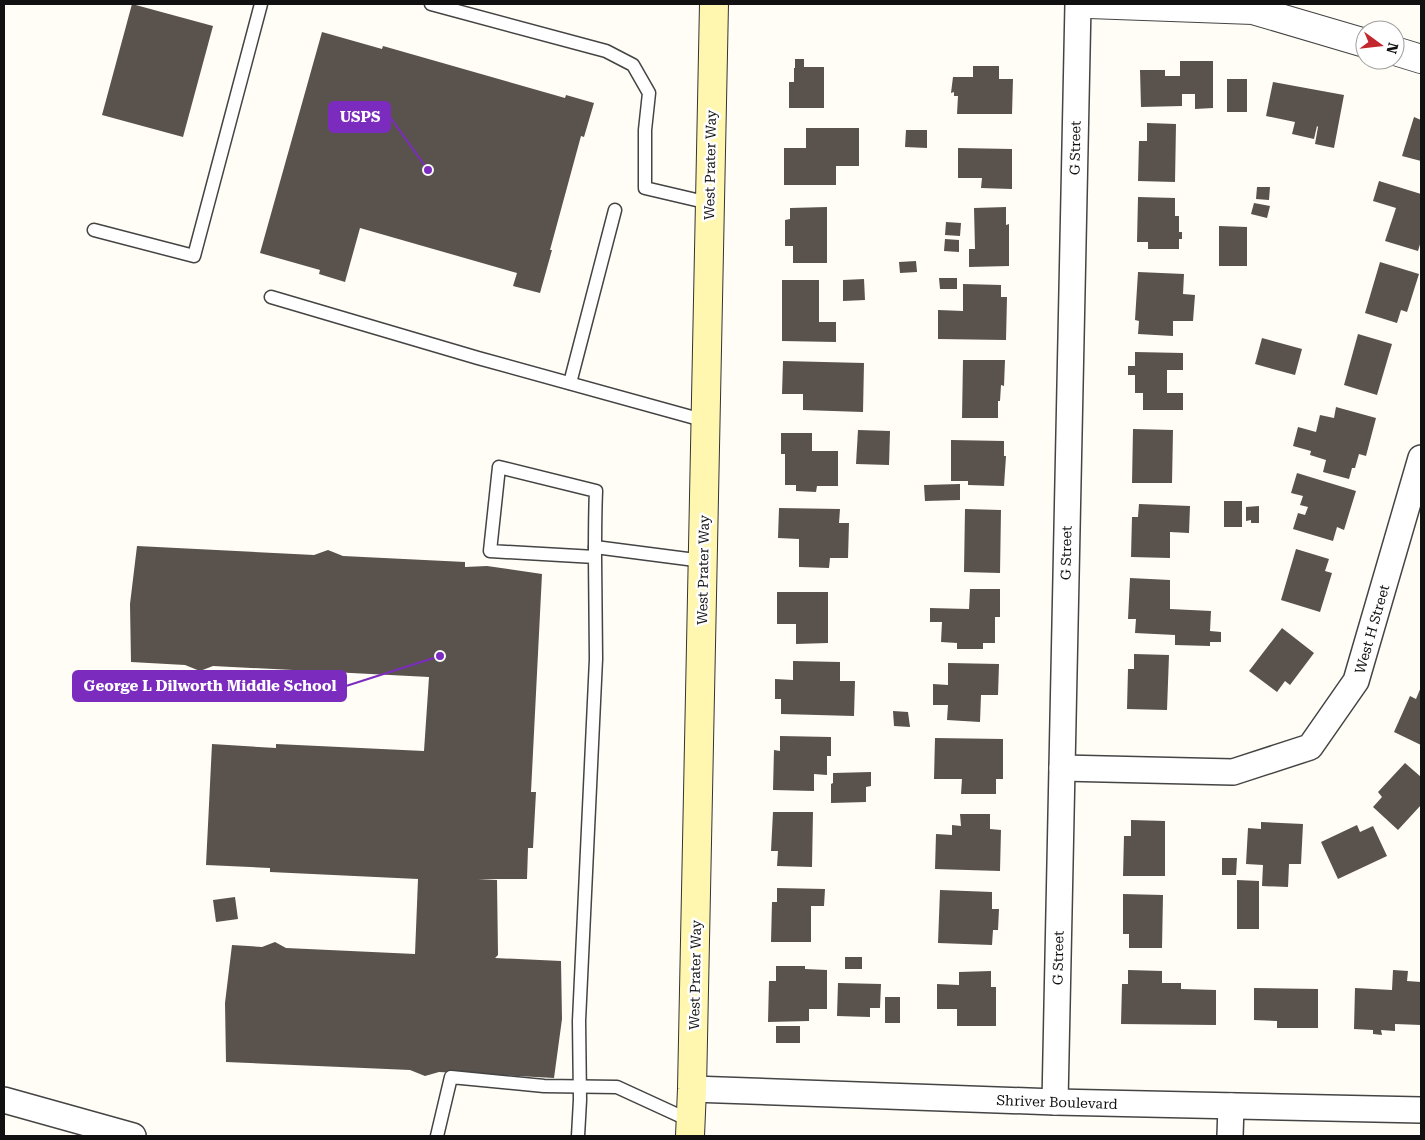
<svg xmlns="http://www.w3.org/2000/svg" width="1425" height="1140" font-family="'Roboto Serif',serif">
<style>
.building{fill:#5a524d}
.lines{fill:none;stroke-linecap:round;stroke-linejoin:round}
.service-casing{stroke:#444;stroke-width:15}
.minor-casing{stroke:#444;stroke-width:28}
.tertiary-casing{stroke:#444;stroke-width:30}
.secondary-casing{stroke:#333;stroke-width:30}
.service{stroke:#fff;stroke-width:12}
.minor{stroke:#fff;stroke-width:25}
.tertiary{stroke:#fff;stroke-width:28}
.secondary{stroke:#fff6b0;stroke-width:28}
.labels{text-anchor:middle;stroke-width:5;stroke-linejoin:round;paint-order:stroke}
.street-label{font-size:14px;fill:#111;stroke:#fff}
.leader{fill:none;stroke:#7b2cbf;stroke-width:2}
.callout-dot{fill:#7b2cbf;stroke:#fff;stroke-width:2}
.callout{fill:#7b2cbf;stroke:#7b2cbf;stroke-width:2}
.callout-label{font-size:15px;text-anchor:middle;font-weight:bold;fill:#fff}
</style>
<rect width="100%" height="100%" fill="#fffdf5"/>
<g class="building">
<path d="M132,4L213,26L183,137L102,115Z"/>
<path d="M322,32L382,49L383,46L565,98L566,95L594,103L584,137L581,136L550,250H552L540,293L513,286L517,273L360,228L345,282L319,274L320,270L260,253Z"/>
<path d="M795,59H804V67H824V108H789V82H794V68H795Z"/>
<path d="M1180,61H1213V108L1195,109V94H1182V106L1141,107L1140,70H1165V76H1180Z"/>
<path d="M973,66H999V79H1013L1012,114H957L958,96H954V92L951,93L953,77H973Z"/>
<rect x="1227" y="79" width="20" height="33"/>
<path d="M1273,82L1344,95L1334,148L1315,144L1318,127L1317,126L1314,139L1292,134L1295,122L1266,116Z"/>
<path d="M1414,117L1421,120V161L1402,156Z"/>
<path d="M1147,123L1176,124L1175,182L1138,181L1139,141H1147Z"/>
<path d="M806,128H859V166H836V185H784V148H806Z"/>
<path d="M906,130H927V148L905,147Z"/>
<path d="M958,148L1012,149V189L981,188L982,178H958Z"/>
<path d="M1379,181L1421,194V241L1418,251L1385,241L1396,208L1373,201Z"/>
<path d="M1257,187H1270L1269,200L1256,199Z"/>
<path d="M1138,197L1175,198V216H1179V232H1182V239H1179V249H1148V242H1137Z"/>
<path d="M1254,203L1270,206L1267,218L1251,214Z"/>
<path d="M827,207V263H793V246H785V220L790,219V208Z"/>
<path d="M1006,207V225L1009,224V266L969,267V249H975L974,208Z"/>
<path d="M946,222L961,223L960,236L945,235Z"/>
<path d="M1219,226L1247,227V266H1219Z"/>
<path d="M945,239L959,240V252L944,251Z"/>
<path d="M916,261L917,272L900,273L899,262Z"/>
<path d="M1380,262L1419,274L1407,312L1401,310L1397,323L1365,313Z"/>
<path d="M1138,272L1184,274L1183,294L1195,295L1193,321H1173V336L1138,334L1139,321L1135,320Z"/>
<path d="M939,278H957V289H940Z"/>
<path d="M864,279L865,300L843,301V280Z"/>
<path d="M782,280H819V322H836V342L782,341Z"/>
<path d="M963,284L1001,285V297H1007L1006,340L938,339V310L963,311Z"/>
<path d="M1358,334L1392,344L1377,395L1344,385Z"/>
<path d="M1262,338L1302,349L1295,375L1255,364Z"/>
<path d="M1135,352L1183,353V370H1167V393H1183V410H1143V393H1135V375H1128V366H1135Z"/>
<path d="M963,360H1005L1004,386L1001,385L1000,401H998V418H962Z"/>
<path d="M783,361L864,363L863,412L803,410V394H782Z"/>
<path d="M1336,407L1376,418L1366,456L1359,454L1355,468H1352L1349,479L1323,472L1326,460L1310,455L1311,451L1293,446L1298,427L1316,432L1320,415L1334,418Z"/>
<path d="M1133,429L1173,430L1172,483H1132Z"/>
<path d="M858,430L890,431L889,465L856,464Z"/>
<path d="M781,433H812V451H838V486H817L816,492L796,491V485H785V454H781Z"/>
<path d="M951,440L1004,441V456H1006L1004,486L968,485V481H951Z"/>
<path d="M1297,473L1356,491L1344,530L1337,527L1333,541L1293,529L1298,513L1305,515L1308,507L1300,505L1303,496L1291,493Z"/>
<path d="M960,484V500L925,501L924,485Z"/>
<rect x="1224" y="501" width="18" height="26"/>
<path d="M1139,504L1190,506L1189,533L1170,532V558L1131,557L1132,517H1138Z"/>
<path d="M1259,506V523H1251V520L1246,521V507Z"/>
<path d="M779,508L840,509L839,523H849L848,558H830L829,568L799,567V539L778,538Z"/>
<path d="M965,509L1001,510L1000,573L964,572Z"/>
<path d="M137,546L314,555L328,550L343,556L465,562V567L487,566L542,574L531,792H536L533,848H528L527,879H478L497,880L498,955L495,958L561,961L562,1019L554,1078L439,1072L425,1076L410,1070L226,1062L225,1003L232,945L262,947L275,942L286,948L415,954L418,879L270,872V868L206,865L212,744L276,748V744L424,751L429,677L213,666L200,671L185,665L131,662L130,604Z"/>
<path d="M1296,549L1329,559L1325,571L1332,573L1320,612L1281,600Z"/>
<path d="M1130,578L1170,580V609L1211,611L1210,631L1221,632V642H1210V646L1175,645V635L1135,633L1136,619H1128Z"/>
<path d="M970,589H1000V617H995V643H983V649H957V643L941,642L942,622H930V608L969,609Z"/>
<path d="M777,592H828V643L796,644V624H777Z"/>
<path d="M1282,628L1314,653L1290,685L1285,681L1277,692L1249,671Z"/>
<path d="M1134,654L1169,655L1167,710L1127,709L1128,669H1134Z"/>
<path d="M793,661L840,662V681H855L854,716L781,714V699H775V679L793,680Z"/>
<path d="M948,663L999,664L998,695H981L980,722L947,720L948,705H933V684L948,685Z"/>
<path d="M1421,687V745L1394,732L1410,696L1416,699Z"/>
<path d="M893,711L908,712L910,727L894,726Z"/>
<path d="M780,736L831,737V756H827V775L814,774V791L773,790L774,750L780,751Z"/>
<path d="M935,738L1003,739V779H996V794H961L962,779H934Z"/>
<path d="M1405,763L1421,777V805L1398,830L1373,807L1382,797L1378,792Z"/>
<path d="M871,772V786L866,787V802L831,803V784L833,783V773Z"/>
<path d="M773,812H813L812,867L777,866L778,851H771Z"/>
<path d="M960,814H990V829L1001,830L1000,871L935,869L936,834L952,835V825L961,826Z"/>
<path d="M1131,820L1165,821V876H1123L1124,836H1131Z"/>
<path d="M1261,822L1303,824L1301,864H1289L1288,887L1262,886L1263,865L1246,864L1248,828L1261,829Z"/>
<path d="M1357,825L1360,832L1373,826L1387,856L1338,879L1321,842Z"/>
<path d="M1222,858H1237L1236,875H1222Z"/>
<path d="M1237,880L1259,881V929H1237Z"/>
<path d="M777,888L825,889L824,906H811V942H771L772,902H777Z"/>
<path d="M940,890L992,892V909H999L998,930H993L992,945L938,943Z"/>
<path d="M1123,894L1163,895L1162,948H1129V934H1123Z"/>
<path d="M235,897L238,919L216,922L213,900Z"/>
<rect x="845" y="957" width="17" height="12"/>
<path d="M776,966H805V969L827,970V1009H809V1021L768,1022L769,981H776Z"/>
<path d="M1128,970L1162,971V983H1181V989L1216,990V1025L1121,1024L1122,984H1128Z"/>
<path d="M1393,970L1408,971L1407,981L1421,982V1025L1395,1024V1031L1381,1030L1382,1035L1373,1034V1030L1354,1029L1355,988L1392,990Z"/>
<path d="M991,971V987H996V1026H957V1009H937V984L959,985V972Z"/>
<path d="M838,983L881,984L880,1008H870V1017L837,1016Z"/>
<path d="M1254,988L1318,989V1028H1277V1021L1254,1020Z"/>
<rect x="885" y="997" width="15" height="26"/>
<rect x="776" y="1026" width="24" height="17"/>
</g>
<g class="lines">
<defs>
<g id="service">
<path d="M431,4L606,51L633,65L649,93L645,130V188L709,203"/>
<path d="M94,230L194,256L261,4"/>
<path d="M271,297L478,358L706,421"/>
<path d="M570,383L615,210"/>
<path d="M595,547L703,561"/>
<path d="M437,1136L451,1077L544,1086L617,1087L691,1121"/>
<path d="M578,1136L580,1100L579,1021L596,659L595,557C595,535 595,513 596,491L499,467L490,551L595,557"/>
</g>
<g id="minor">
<path d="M1062,768L1233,772L1310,747L1356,681L1421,458"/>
<path d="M692,1089L1055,1102L1421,1110"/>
<path d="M4,1100L133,1136"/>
<path d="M1055,1102L1078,4"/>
<path d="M1230,1136L1231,1106"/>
</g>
<g id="tertiary">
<path d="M1089,4L1253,10L1365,43"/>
<path d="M1395,51L1421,59"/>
</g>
<path id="secondary" d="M690,1136L692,1089L714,4"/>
</defs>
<use href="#service" class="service-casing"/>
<use href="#minor" class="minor-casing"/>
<use href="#tertiary" class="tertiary-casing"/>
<use href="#secondary" class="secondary-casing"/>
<use href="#service" class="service"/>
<use href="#minor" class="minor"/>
<use href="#tertiary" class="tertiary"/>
<use href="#secondary" class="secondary"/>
</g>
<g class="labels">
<g class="street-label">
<text transform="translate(1075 148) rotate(-89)" y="5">G Street</text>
<text transform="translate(710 165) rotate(-89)" y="5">West Prater Way</text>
<text transform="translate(1066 553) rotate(-89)" y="5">G Street</text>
<text transform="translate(703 570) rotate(-89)" y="5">West Prater Way</text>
<text transform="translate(1372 629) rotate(-74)" y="5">West H Street</text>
<text transform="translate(1058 958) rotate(-89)" y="5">G Street</text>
<text transform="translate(695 975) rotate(-89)" y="5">West Prater Way</text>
<text transform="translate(1057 1102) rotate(2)" y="5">Shriver Boulevard</text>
</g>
</g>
<path class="leader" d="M428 170L390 117M440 656L346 686"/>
<g class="callout-dot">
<circle cx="428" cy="170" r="5"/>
<circle cx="440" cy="656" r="5"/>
</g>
<g class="callout">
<rect x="329" y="102" width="61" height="30" rx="5"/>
<rect x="73" y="671" width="273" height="30" rx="5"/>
</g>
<g class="callout-label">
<text x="360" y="122">USPS</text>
<text x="210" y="691">George L Dilworth Middle School</text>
</g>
<rect width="1425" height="1140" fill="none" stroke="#111111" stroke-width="10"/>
<g transform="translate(1380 45) rotate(105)"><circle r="24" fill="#ffffff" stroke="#a0a0a0"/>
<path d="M0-4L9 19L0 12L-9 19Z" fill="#c4262e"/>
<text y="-8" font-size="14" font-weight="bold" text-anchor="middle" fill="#111111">N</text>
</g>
</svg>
